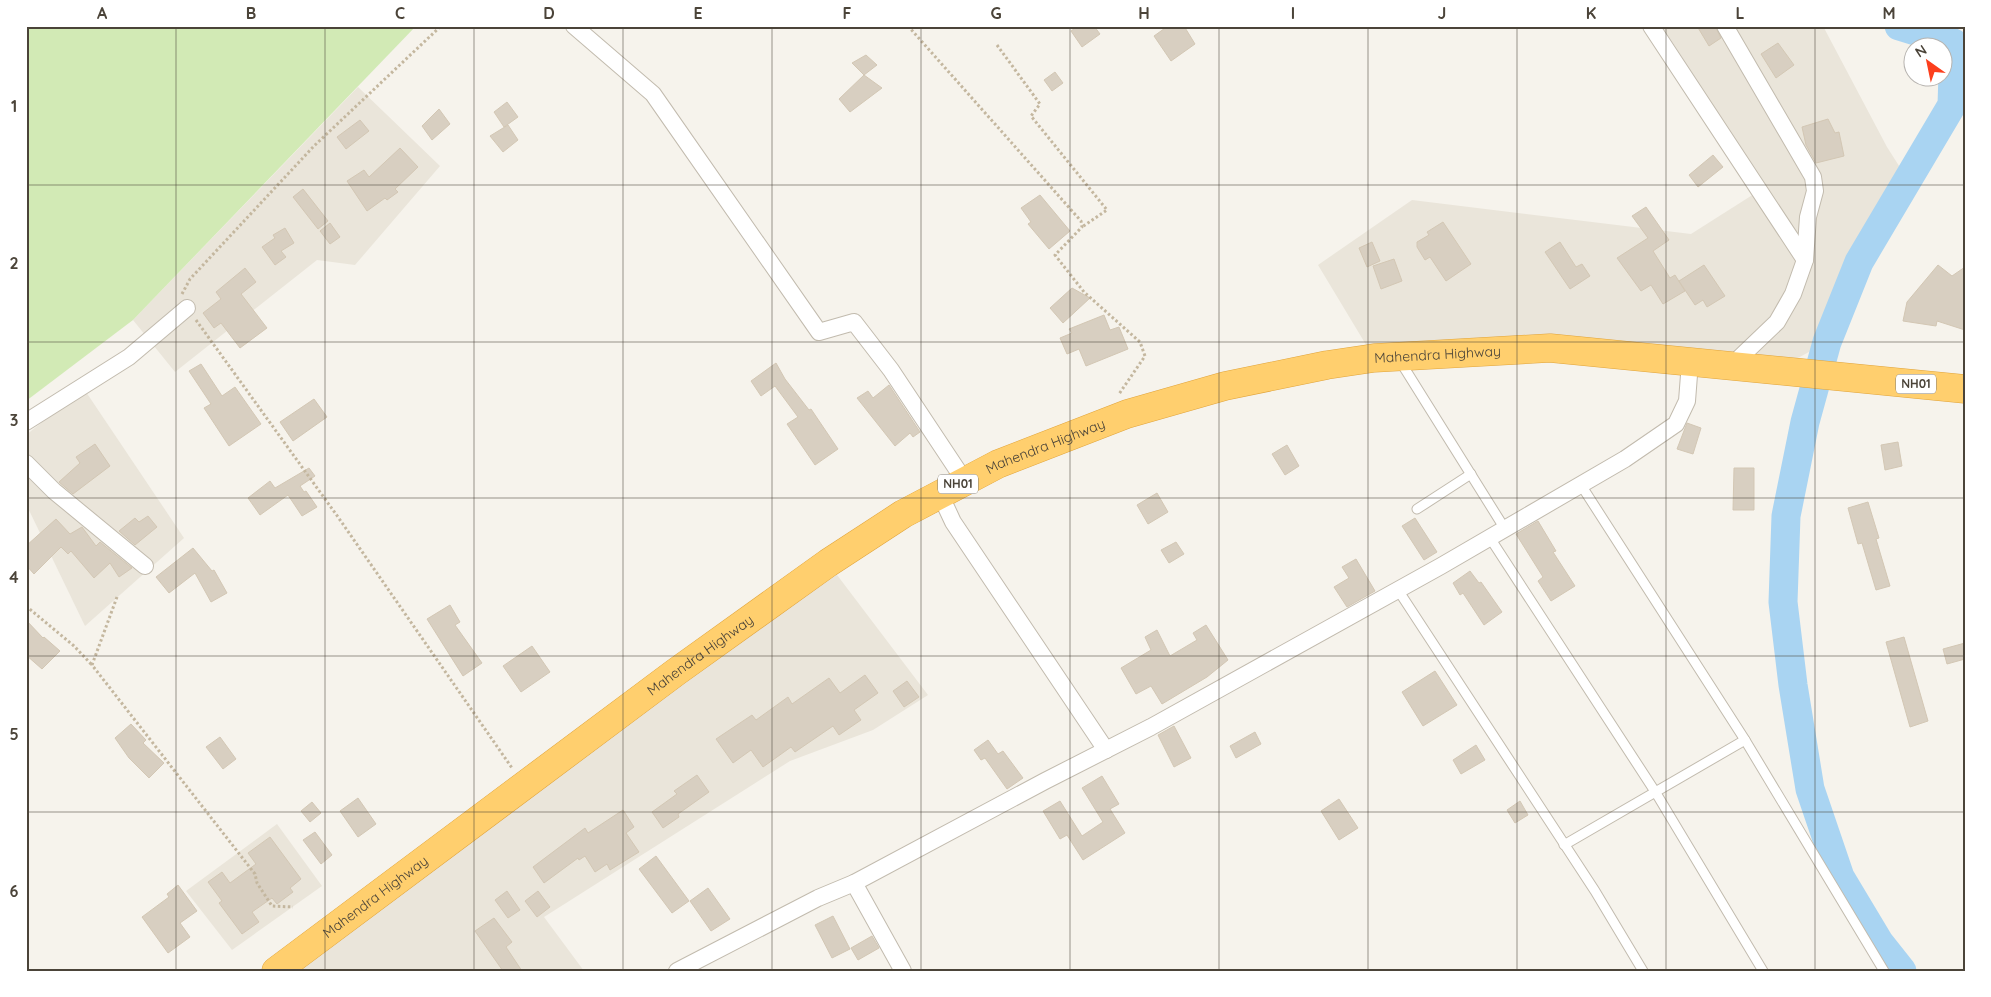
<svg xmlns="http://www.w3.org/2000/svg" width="1991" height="997" font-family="Quicksand,sans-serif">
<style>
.residential{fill:#eae5da}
.green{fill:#d2eab5}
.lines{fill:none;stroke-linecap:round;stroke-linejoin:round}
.river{stroke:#a9d4f2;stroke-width:29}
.building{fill:#d8cfc1;stroke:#d3c7b4}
.lane-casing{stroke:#c2bbae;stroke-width:11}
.street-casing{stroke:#c2bbae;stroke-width:18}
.highway-casing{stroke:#e0a43c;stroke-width:29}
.path{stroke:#c4b79f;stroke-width:3;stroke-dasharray:2.5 2.5;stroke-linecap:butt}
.lane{stroke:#fff;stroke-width:9}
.street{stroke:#fff;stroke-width:16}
.highway{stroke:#ffcf6e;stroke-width:28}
.grid{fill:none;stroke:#4b4439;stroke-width:1;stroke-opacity:0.55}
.labels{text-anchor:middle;stroke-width:4.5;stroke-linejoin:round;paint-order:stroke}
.shield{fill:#fff;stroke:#817c74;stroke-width:1}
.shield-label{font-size:12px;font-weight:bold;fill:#4b4439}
.street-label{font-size:14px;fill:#4b4439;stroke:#fff}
.neatline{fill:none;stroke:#4b4439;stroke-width:2}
.grid-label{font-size:16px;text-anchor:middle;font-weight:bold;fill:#4b4439}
</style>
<rect width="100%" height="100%" fill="#f6f3ec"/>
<g class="residential">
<path d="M1662,26H1823L1887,147L1908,180L1859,262L1827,342L1776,370L1690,362L1374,358L1318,265L1412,200L1691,234L1765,187Z"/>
<path d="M358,87L440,166L355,265L317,260L175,372L133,320Z"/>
<path d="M84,389L184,538L85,626L26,504V435Z"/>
<path d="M828,563L928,695L873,730L790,761L544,917L584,971H276Z"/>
<path d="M277,824L322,886L232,950L186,891Z"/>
</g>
<path class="green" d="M26,26H416L133,320L26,401Z"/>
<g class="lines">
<path class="river" d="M1899,26L1954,43L1952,105L1859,262L1827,342L1805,422L1786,516L1783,602L1793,685L1810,789L1840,877L1879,942L1902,971"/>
</g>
<g class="building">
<path d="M1078,26H1094L1100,34L1082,47L1071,31Z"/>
<path d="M1168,26H1184L1195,44L1171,61L1154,36Z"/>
<path d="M1697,26H1715L1721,38L1709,46Z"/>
<path d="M1778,43L1794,65L1776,78L1761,54Z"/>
<path d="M866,55L877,65L864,75L852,63Z"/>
<path d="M1055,72L1063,83L1052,91L1044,80Z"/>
<path d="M864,75L882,88L850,112L839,99Z"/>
<path d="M507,102L518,117L504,127L494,112Z"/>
<path d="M439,109L450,124L432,140L422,126Z"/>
<path d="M1828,119L1835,133L1839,132L1844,156L1816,163L1806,145L1802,127Z"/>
<path d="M360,120L369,131L346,149L337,137Z"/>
<path d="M508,125L518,140L503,152L490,136Z"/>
<path d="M400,148L418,167L395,189L398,192L387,200L385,198L367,211L347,181L364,170L369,177Z"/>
<path d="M1713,155L1723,167L1698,187L1689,175Z"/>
<path d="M303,189L328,221L318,229L293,197Z"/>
<path d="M1040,195L1070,231L1049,249L1028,224L1031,222L1021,208Z"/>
<path d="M1646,207L1669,240L1653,251L1670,278L1675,275L1685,291L1663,304L1651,285L1641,291L1617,258L1648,238L1632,216Z"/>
<path d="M1443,222L1471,264L1446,281L1430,257L1425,260L1417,247V242L1429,235L1427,232Z"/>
<path d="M330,223L340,237L330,244L320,231Z"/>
<path d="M285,228L294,243L281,251L286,257L275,265L262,247L275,238L273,235Z"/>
<path d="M1372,242L1380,261L1367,267L1359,248Z"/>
<path d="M1560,242L1576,267L1582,264L1590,276L1570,289L1545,252Z"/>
<path d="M1394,259L1402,281L1381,289L1373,266Z"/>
<path d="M1704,265L1725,296L1707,307L1703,300L1695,305L1679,281Z"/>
<path d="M1938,265L1952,276L1965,267V330L1937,321L1936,326L1903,321L1907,302Z"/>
<path d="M245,268L256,282L241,294L267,328L240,348L221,323L214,328L203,313L221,299L216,292Z"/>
<path d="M1072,288L1090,298L1063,323L1050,308Z"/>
<path d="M1104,315L1110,330L1119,327L1128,349L1086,366L1079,349L1067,354L1060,338L1072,333L1069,329Z"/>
<path d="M776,363L785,379L809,410L811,409L838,449L815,465L787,424L798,417L775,386L761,396L751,381Z"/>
<path d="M201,364L222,396L235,387L261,424L229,446L204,408L211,404L189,371Z"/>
<path d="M889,385L920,432L913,437L910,433L895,446L857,398L868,391L873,398Z"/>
<path d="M314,399L327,417L293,441L280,422Z"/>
<path d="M1687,423L1701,428L1693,454L1677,449Z"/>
<path d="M1898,442L1902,466L1885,470L1881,445Z"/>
<path d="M95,444L110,466L73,494L59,482L80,463L76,457Z"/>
<path d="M1287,445L1299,466L1285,475L1272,454Z"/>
<path d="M309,468L315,476L300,486L304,492L306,491L317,507L302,516L288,495L260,515L248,498L270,481L275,488Z"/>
<path d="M1734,468H1754V510H1733Z"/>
<path d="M1157,493L1168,512L1148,524L1137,505Z"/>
<path d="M1868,502L1879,538L1876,539L1890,586L1876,590L1862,543L1858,544L1848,508Z"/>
<path d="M148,516L157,527L135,545L119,531L135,518L139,522Z"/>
<path d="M1415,518L1437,552L1424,560L1402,526Z"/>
<path d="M56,519L70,534L82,527L96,546L100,542L132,568L119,577L110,563L94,578L71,551L68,554L61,547L34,574L26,565V546Z"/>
<path d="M1538,521L1556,551L1553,552L1575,586L1551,601L1538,581L1543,577L1516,534Z"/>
<path d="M1176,542L1184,554L1169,563L1161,550Z"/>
<path d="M193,548L212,571L214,570L227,593L211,602L195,573L169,593L156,577Z"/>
<path d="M1356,559L1375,591L1347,607L1334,587L1349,578L1342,567Z"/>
<path d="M1470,571L1479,583L1481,582L1502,612L1484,625L1463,593L1460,595L1453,583Z"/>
<path d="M450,605L460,622L455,625L482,663L463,676L427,619Z"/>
<path d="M26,620L43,638L44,637L60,651L42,669L26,655Z"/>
<path d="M1206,625L1228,660L1207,677L1162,704L1151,686L1136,694L1121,668L1151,650L1145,637L1157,630L1170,656L1197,640L1193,633Z"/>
<path d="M1904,637L1928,721L1910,727L1886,642Z"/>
<path d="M1965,643V659L1947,664L1943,649Z"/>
<path d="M532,646L550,672L521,692L503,666Z"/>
<path d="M1435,671L1457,705L1423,726L1402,692Z"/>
<path d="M865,675L878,693L854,710L861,720L839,735L833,726L795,752L791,747L763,767L751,750L733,763L716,739L752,715L756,720L788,697L792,704L829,678L840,693Z"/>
<path d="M907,681L919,697L904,707L893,691Z"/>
<path d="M131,724L146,740L143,743L164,763L149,778L129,758L115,738Z"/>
<path d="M1174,726L1191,758L1174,767L1158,735Z"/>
<path d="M1255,732L1261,744L1236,758L1230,746Z"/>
<path d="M220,737L236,759L223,769L206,747Z"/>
<path d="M988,740L998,754L1003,751L1023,778L1007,789L985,758L981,760L974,750Z"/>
<path d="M1476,745L1485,760L1461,774L1453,760Z"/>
<path d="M697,775L709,792L678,814L679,817L663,828L652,812L677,794L674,791Z"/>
<path d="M1102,776L1119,804L1110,809L1125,833L1083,860L1067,835L1060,839L1043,811L1060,801L1082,836L1103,822L1082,788Z"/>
<path d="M358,798L376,824L358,837L340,811Z"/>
<path d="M1339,799L1358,828L1339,840L1321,811Z"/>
<path d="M1520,801L1528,815L1515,823L1507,810Z"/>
<path d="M312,802L321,813L310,822L301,811Z"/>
<path d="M623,810L634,827L626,833L639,852L610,870L607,864L595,872L585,856L579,860L578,858L544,883L533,867L585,828L588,833Z"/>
<path d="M315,832L332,855L321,864L303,840Z"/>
<path d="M270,837L301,879L290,888L293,892L277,904L272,898L252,912L259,922L242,934L219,903L222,901L208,882L222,872L230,883L256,864L248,853Z"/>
<path d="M656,856L689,901L672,913L639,869Z"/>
<path d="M178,885L197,911L180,923L190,937L168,953L142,917L169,897L167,894Z"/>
<path d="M708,888L730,919L711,931L690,901Z"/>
<path d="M507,891L520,910L508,918L495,900Z"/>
<path d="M538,891L550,907L537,917L525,901Z"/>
<path d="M833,916L850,949L832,958L815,925Z"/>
<path d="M494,918L512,942L506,947L522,971H503L475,931Z"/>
<path d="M872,936L879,948L858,960L851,948Z"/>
</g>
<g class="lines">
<defs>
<g id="lane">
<path d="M1400,361L1505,529"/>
<path d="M1581,485L1745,740L1884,971"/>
<path d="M1417,509L1471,474"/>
<path d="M1490,538L1656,793L1763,971"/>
<path d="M1398,590L1595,891L1643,971"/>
<path d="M1564,845L1745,740"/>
</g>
<g id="street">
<path d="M574,26L653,94L819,332L854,322L891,370L964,480"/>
<path d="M1651,26L1805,260"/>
<path d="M1725,26L1813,177L1815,191L1808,217L1805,260L1793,294L1777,322L1731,366"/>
<path d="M26,422L129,357L187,308"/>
<path d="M26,463L54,491L145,566"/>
<path d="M940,494L953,522L1106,750"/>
<path d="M854,883L903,971"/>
<path d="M677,971L818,898L854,883L1045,781L1151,727L1441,566L1625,459L1676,424L1687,401L1690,362"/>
</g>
<g id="highway">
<path id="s1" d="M276,971L676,672L828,563L903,514L998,464L1127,414L1225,386L1327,365L1374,358L1550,348L1965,389"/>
</g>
</defs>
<use href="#lane" class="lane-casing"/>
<use href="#street" class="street-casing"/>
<use href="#highway" class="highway-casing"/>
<g class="path">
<path d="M908,26L1081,221L1082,227L1055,255L1084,292L1140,342L1145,356L1119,394"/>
<path d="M997,45L1040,104L1031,116L1107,210L1082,227"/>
<path d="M182,294L190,279L314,146L441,26"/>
<path d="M196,320L338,517L512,768"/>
<path d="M117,597L92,665L255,874L257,883L272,906L293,907"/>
<path d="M26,606L74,646L92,665"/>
</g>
<use href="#lane" class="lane"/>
<use href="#street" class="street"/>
<use href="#highway" class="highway"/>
</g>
<path class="grid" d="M176,26V971M325,26V971M474,26V971M623,26V971M772,26V971M921,26V971M1070,26V971M1219,26V971M1368,26V971M1517,26V971M1666,26V971M1815,26V971M26,185H1965M26,342H1965M26,498H1965M26,656H1965M26,812H1965"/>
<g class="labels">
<g class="shield">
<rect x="1896" y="374.5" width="40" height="19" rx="4"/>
<rect x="938" y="474.5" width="40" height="19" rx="4"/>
</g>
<g class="shield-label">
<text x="1916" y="388">NH01</text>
<text x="958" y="488">NH01</text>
</g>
<g class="street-label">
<text dy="5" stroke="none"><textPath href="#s1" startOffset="1339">Mahendra Highway</textPath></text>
<text dy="5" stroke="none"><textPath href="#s1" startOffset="934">Mahendra Highway</textPath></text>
<text dy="5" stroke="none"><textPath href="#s1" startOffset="529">Mahendra Highway</textPath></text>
<text dy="5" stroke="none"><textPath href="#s1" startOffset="124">Mahendra Highway</textPath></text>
</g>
</g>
<rect width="1991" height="997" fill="none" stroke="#ffffff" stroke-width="55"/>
<g transform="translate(1928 62) rotate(327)"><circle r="24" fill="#ffffff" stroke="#b7b4b0"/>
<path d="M0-4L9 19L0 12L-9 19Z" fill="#fc3f1d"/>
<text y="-8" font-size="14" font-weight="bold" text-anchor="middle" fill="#4b4439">N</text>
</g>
<rect x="28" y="28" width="1936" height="942" class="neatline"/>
<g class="grid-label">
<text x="102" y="19">A</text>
<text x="251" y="19">B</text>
<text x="400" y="19">C</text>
<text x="549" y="19">D</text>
<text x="698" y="19">E</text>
<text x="847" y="19">F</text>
<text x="996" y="19">G</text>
<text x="1144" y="19">H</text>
<text x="1293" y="19">I</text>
<text x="1442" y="19">J</text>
<text x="1591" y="19">K</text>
<text x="1740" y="19">L</text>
<text x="1889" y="19">M</text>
<text x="14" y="112">1</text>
<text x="14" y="269">2</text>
<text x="14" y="426">3</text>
<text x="14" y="583">4</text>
<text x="14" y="740">5</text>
<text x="14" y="897">6</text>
</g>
</svg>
